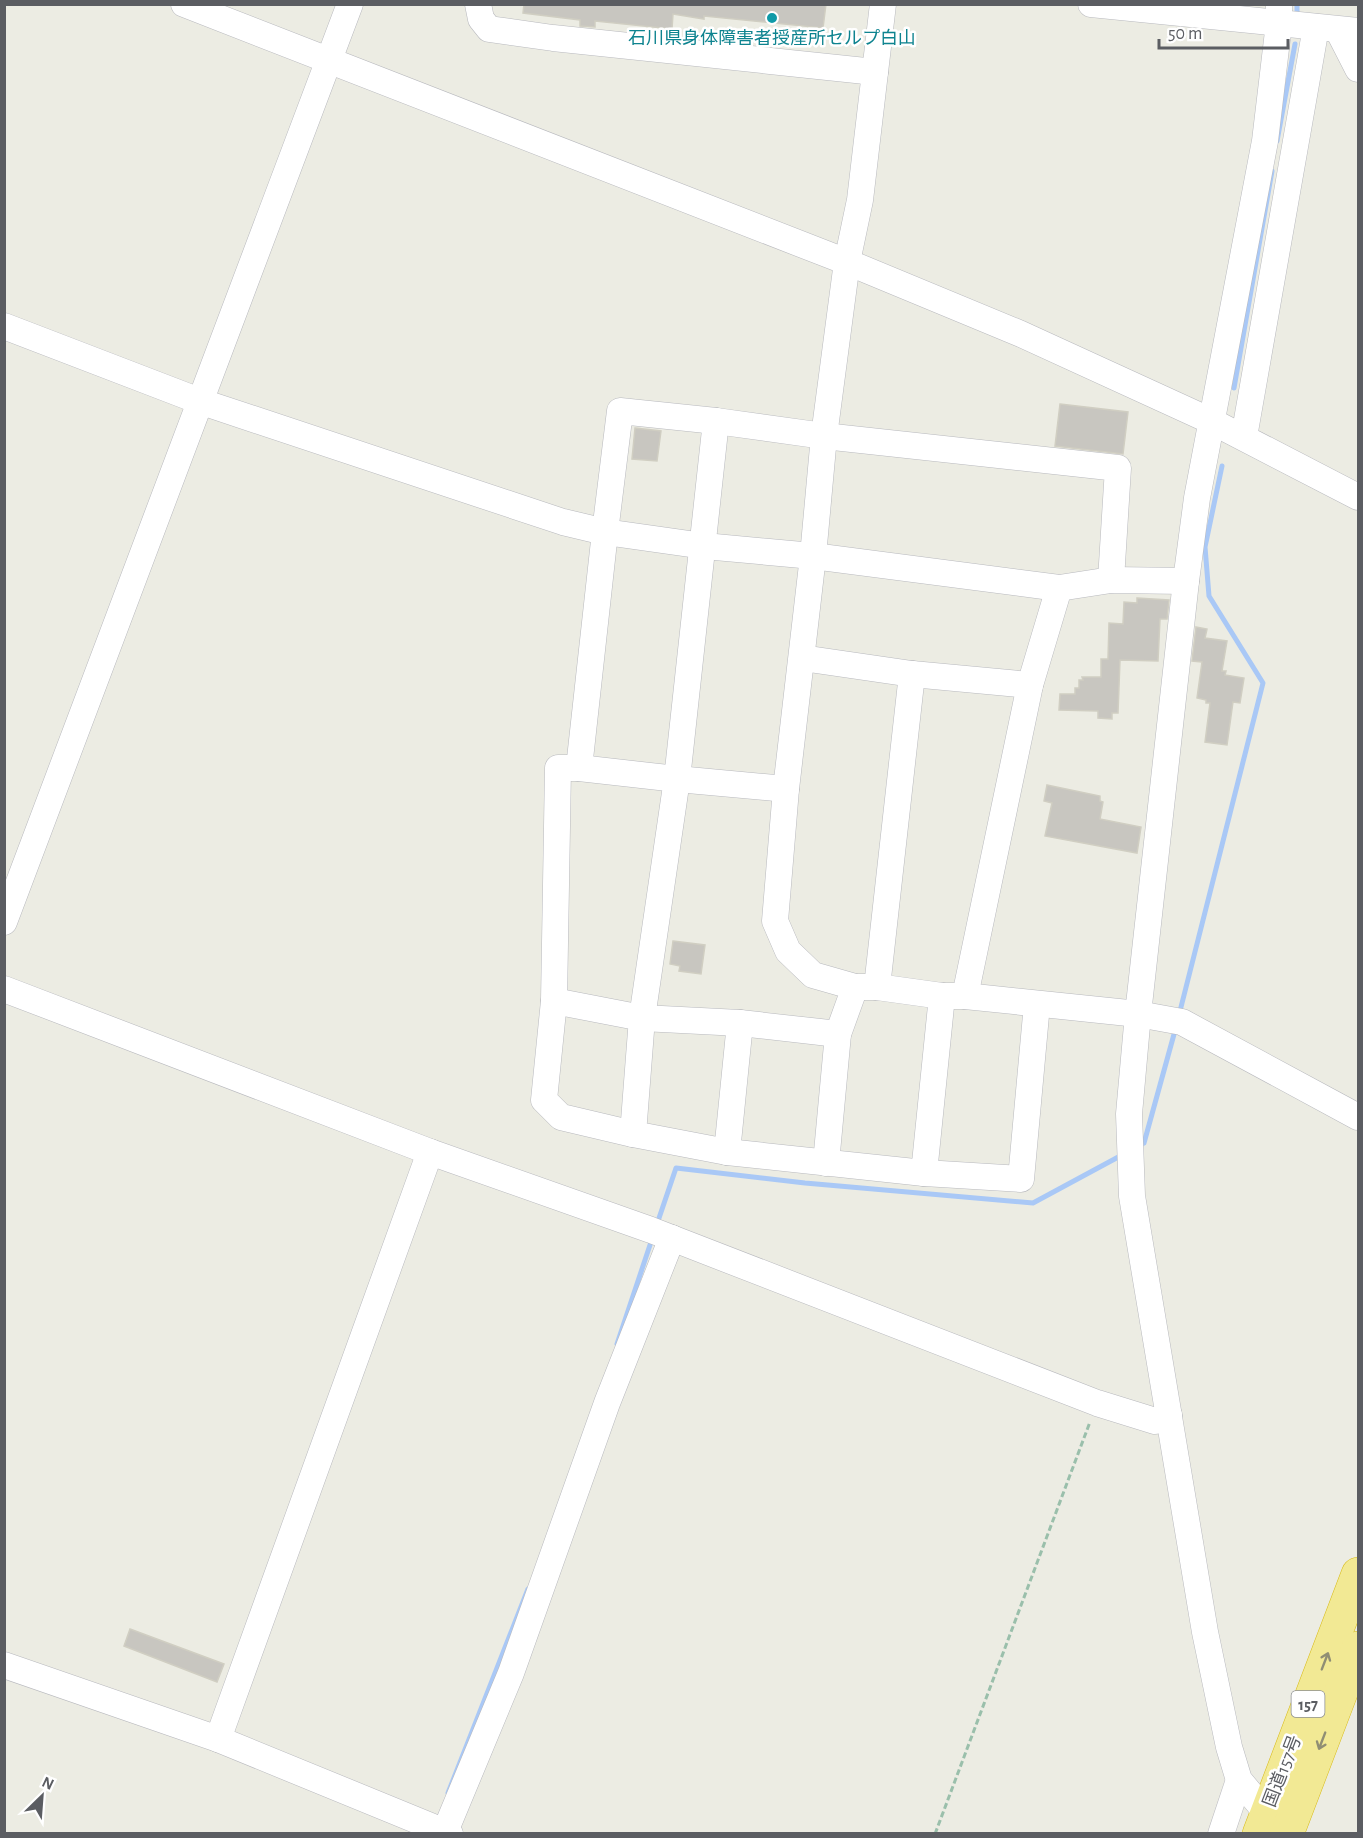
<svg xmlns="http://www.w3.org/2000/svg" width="1363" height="1838" font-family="'Alegreya Sans','Noto Sans JP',sans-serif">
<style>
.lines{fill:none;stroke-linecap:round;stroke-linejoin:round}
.stream{stroke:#a9c8f6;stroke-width:5}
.building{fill:#c8c6c0;stroke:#d0cec2;stroke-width:1.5}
.minor-casing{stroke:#b8b9be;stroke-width:27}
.highway-casing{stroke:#d8bb17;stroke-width:34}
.path{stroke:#9abfab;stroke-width:3;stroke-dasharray:6 3;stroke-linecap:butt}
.minor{stroke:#fff;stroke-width:26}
.highway{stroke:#f2e994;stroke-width:33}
.oneway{stroke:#908e74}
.culture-dot{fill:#0f9aa8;stroke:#fff;stroke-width:2}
.labels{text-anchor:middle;stroke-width:5;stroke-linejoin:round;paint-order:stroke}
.shield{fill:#fff;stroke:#8c8e91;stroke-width:1.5}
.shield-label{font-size:16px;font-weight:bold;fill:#5b5d62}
.culture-label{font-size:18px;fill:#0d838f;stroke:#fff}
.street-label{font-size:18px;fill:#5b5d62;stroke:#fff}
</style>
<rect width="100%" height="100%" fill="#ecece3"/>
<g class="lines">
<g class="stream">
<path d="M1297,11V4"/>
<path d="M1277,141L1295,44"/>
<path d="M1234,388L1272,171"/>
<path d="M1179,1015L1263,683L1209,596L1205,547L1222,466"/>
<path d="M1138,1146L1144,1143L1176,1027"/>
<path d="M657,1224L676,1168L805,1183L1033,1203L1122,1155"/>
<path d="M617,1344L652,1239"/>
<path d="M448,1793L528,1589"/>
</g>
</g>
<g class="building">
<path d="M524,4H826L823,28L704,16V19L673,14L672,29L595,21V27L580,26V20L523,13Z"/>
<path d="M1060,404L1128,412L1123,454L1055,446Z"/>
<path d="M635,428L661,431L657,461L632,459Z"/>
<path d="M1137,598L1169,600L1167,619H1160L1158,661L1120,660L1118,713H1112V719L1098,718V711L1059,710L1060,694H1075V688H1079V680H1083L1082,677H1101V659H1108L1109,623L1123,624L1124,602L1137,603Z"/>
<path d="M1196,627L1207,629L1205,638L1227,641L1222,671H1226L1225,675L1244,678L1240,703L1233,702L1227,745L1205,742L1210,703H1206V700L1197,698L1202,662L1192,661Z"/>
<path d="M1047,785L1100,796V801L1103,802L1100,819L1141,827L1137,853L1045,836L1052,803L1044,801Z"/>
<path d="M673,941L705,945L701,974L679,971L680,966L670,964Z"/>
<path d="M130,1629L224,1664L217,1682L124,1646Z"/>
</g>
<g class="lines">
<defs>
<g id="minor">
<path d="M184,4L847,262L1021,334L1211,421L1358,497"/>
<path d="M478,4L481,19L489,29L553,38L875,72"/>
<path d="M883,4L860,200L847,262L824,436L813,556L786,789L775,921L788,951L813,975L855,987H877L942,996H965L1138,1014L1182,1022L1358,1117"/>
<path d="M1091,4L1358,31"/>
<path d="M1338,30L1358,69"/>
<path d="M4,326L202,402L563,522L605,532L704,546L813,556L1059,588L1111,580L1186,581"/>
<path d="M1244,437L1316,27"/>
<path d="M802,658L912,674L1030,685"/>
<path d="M579,768L605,532L620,411L716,421L824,436L1118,468L1111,580"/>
<path d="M786,789L677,779L579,768H558L554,1001L544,1100L561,1117L633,1134L727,1152L924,1173L1021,1179L1037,1004"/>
<path d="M4,922L350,4"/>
<path d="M877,987L912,674"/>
<path d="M4,989L430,1152L651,1230L1097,1403L1155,1421L1169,1415"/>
<path d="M965,996L1030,685L1059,588"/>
<path d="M554,1001L642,1018L740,1023L838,1034"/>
<path d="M633,1134L642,1018L677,779L716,421"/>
<path d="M727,1152L740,1023"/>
<path d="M826,1163L838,1034L855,987"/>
<path d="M924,1173L942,996"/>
<path d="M4,1665L218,1739L450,1834"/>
<path d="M218,1739L430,1152"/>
<path d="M1266,1812L1239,1780L1229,1747L1205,1632L1132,1196L1129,1114L1138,1014L1186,581L1197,498L1265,141L1279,23V4"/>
<path d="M444,1834L511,1673L607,1403L672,1238"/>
<path d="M1221,1834L1239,1780"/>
</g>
<g id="highway">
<path d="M1259,1834L1358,1574"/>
<path d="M1287,1834L1358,1648"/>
</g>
</defs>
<use href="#minor" class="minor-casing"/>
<use href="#highway" class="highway-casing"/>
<path class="path" d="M935,1834L1090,1422"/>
<use href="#minor" class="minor"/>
<use href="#highway" class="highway"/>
</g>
<defs><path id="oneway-shaft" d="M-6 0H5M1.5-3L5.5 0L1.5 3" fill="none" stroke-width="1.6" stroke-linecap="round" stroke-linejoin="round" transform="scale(1.5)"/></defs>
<g class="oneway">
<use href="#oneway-shaft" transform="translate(1325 1661) rotate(-69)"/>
<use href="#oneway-shaft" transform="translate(1322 1741) rotate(111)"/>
</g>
<circle class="culture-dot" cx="772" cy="18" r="6"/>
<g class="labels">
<rect class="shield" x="1291.5" y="1691" width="33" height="26" rx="4.5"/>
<g class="shield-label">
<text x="1308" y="1710">157</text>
</g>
<g class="culture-label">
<text x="772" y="44">石川県身体障害者授産所セルプ白山</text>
</g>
<g class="street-label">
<text transform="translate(1282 1771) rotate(-69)" y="6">国道157号</text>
</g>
</g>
<rect width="1363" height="1838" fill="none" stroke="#5b5d62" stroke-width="12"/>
<g transform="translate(42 1796) rotate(25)" stroke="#ffffff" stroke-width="4.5" paint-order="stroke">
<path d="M0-4.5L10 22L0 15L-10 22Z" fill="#5b5d62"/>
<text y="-9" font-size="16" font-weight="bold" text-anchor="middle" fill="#5b5d62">N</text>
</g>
<path d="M1159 39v9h129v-9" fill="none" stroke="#5b5d62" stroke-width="3"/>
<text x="1168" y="39" font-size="18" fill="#5b5d62" stroke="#ffffff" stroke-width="4.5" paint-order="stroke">50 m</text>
</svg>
